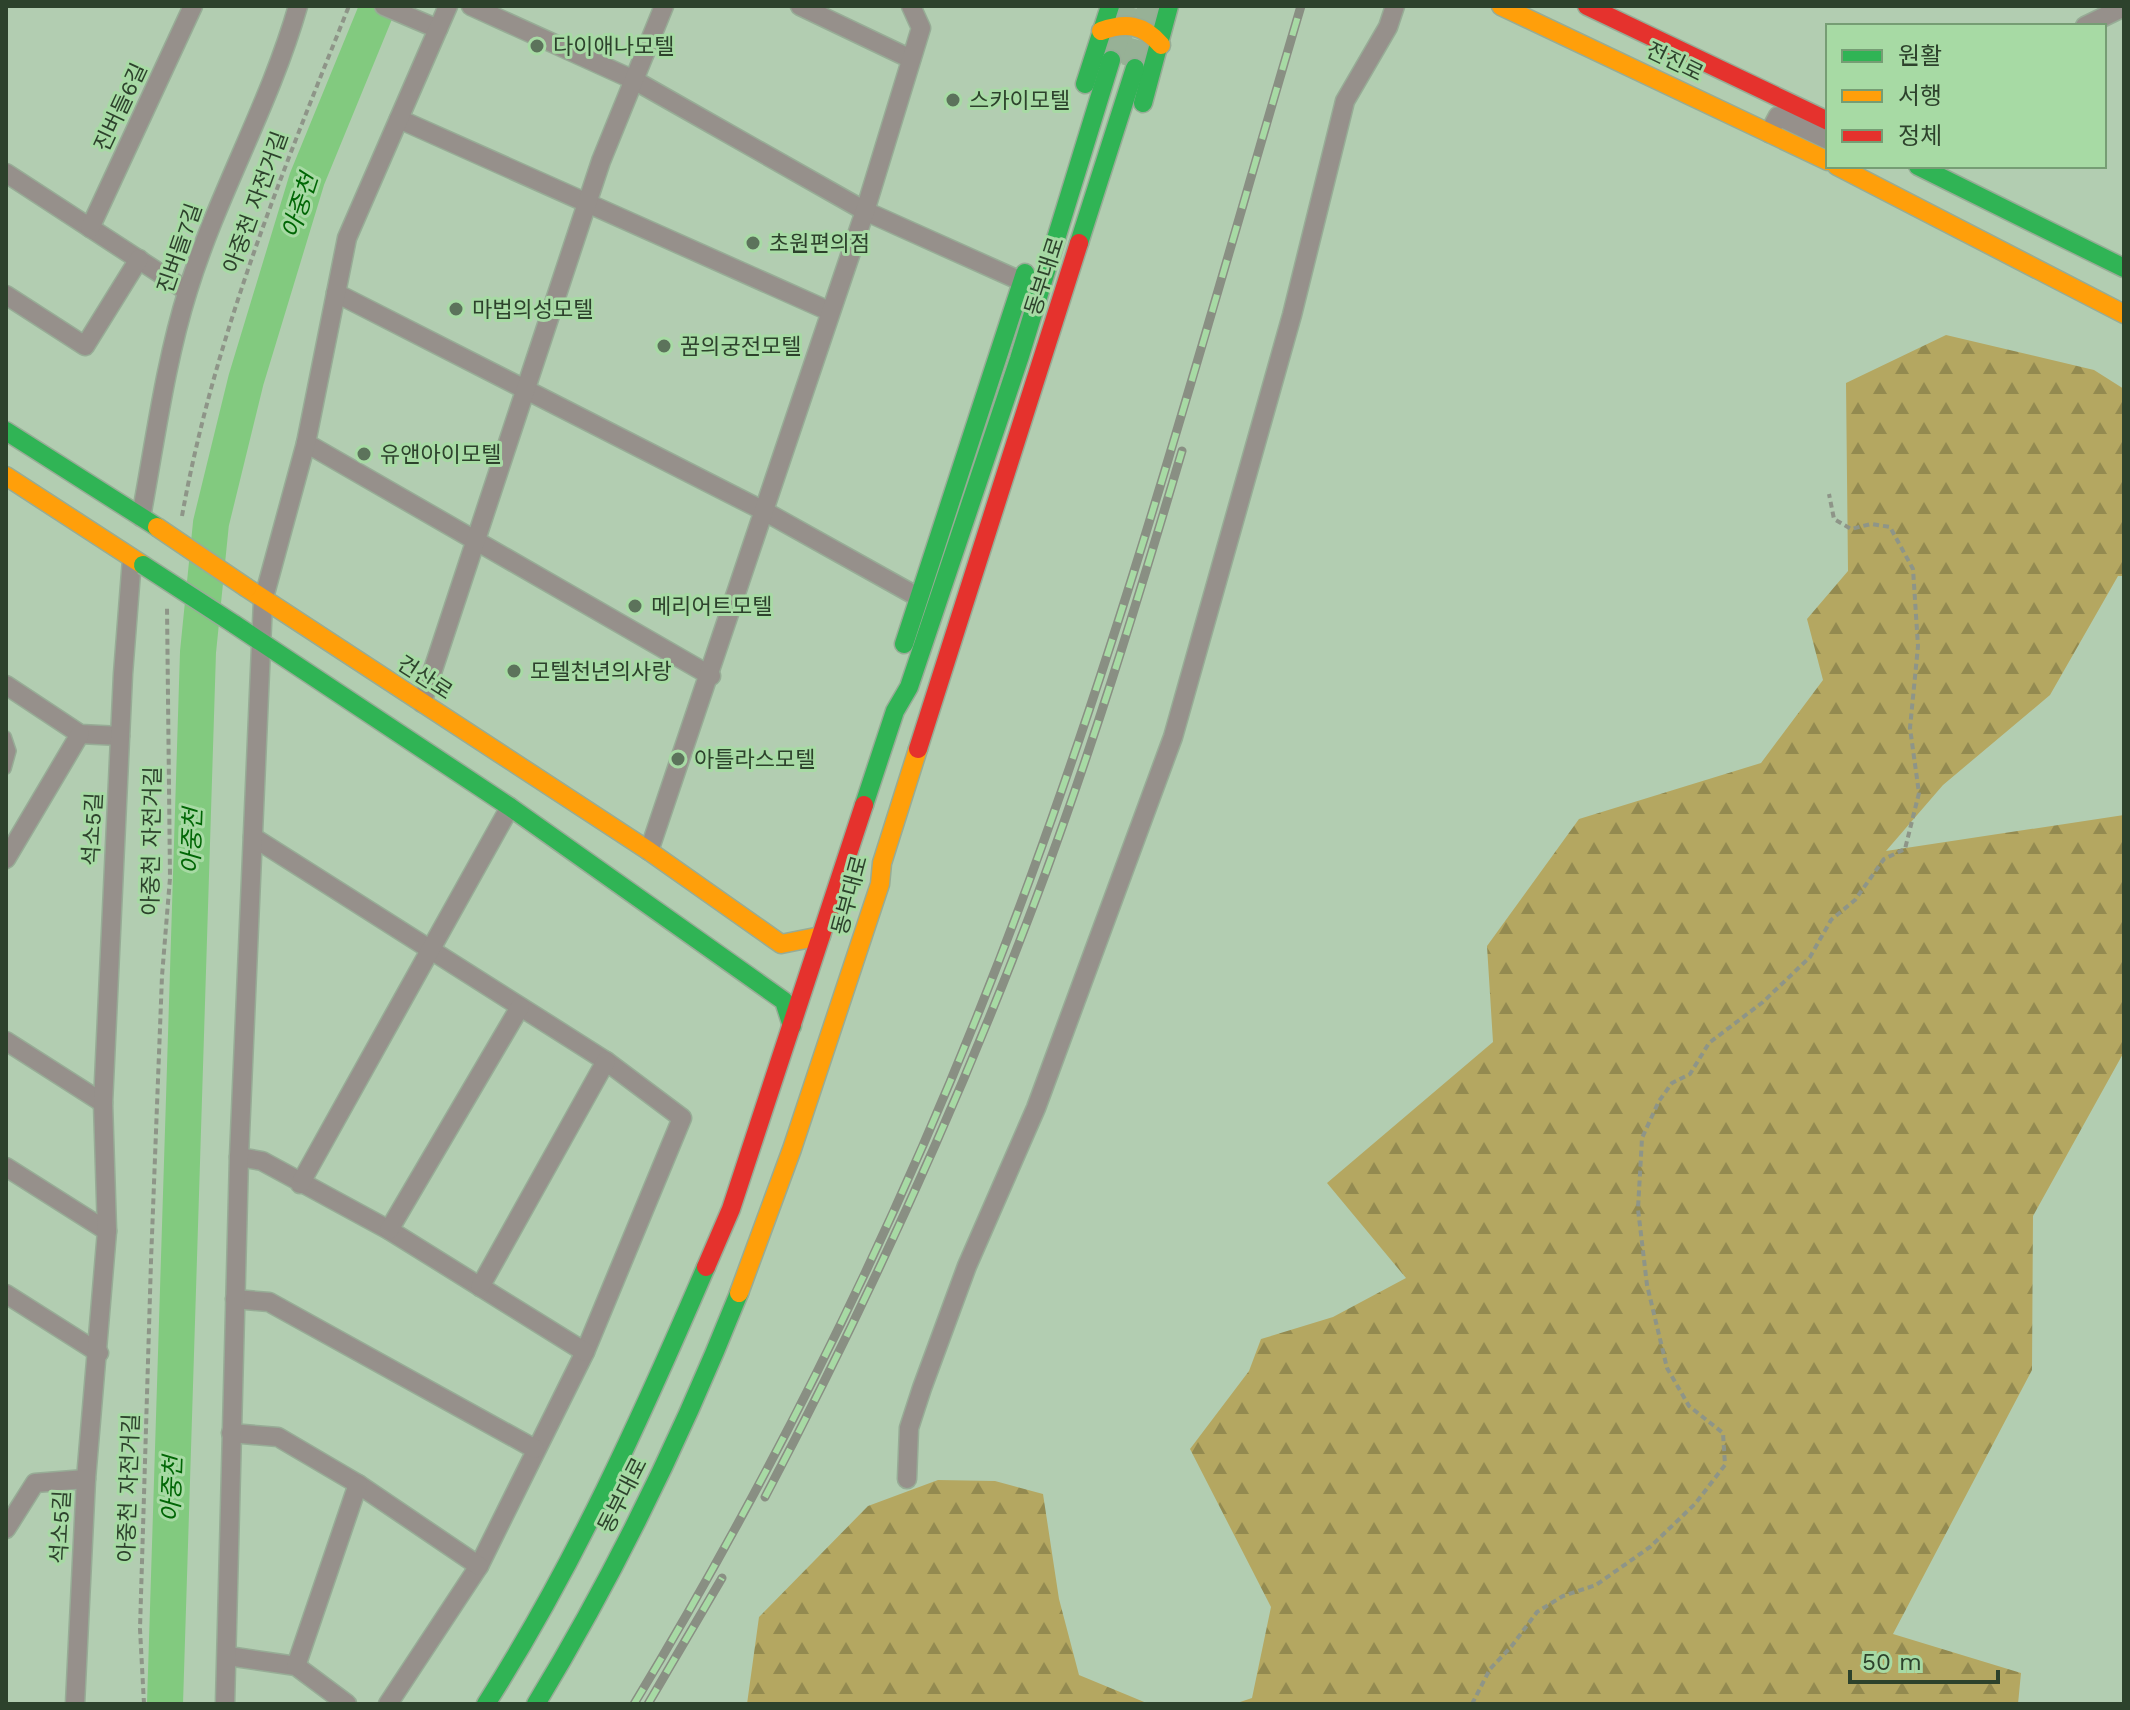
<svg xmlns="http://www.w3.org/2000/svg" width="2130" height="1710" font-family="'Work Sans','Noto Sans KR',sans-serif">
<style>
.forest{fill:url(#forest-firs)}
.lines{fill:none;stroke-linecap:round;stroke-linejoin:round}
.river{stroke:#82ca7f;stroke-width:36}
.primary-tunnel{stroke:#97b196;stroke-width:28;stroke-dasharray:28 14;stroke-linecap:butt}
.lane-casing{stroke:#97ac96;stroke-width:12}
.street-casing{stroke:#97ac96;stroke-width:21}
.fast-casing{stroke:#97ac96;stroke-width:21}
.slow-casing{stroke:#97ac96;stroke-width:21}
.jam-casing{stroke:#97ac96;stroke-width:21}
.path{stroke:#8e9588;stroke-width:4;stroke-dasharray:6 4;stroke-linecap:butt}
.lane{stroke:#96908b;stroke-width:9}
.street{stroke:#96908b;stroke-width:18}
.fast{stroke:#30b455;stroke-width:18}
.slow{stroke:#ff9f0a;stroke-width:18}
.jam{stroke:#e5322d;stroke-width:18}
.rail-casing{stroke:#898f83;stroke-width:9}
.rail{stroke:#a7daa4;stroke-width:6;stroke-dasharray:18;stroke-linecap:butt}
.fast-bridge-casing{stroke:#97ac96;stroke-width:21;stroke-linecap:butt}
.slow-bridge-casing{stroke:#97ac96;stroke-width:21;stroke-linecap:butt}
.fast-bridge{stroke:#30b455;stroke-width:18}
.slow-bridge{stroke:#ff9f0a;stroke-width:18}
.poi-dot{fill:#5c735b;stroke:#a7daa4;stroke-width:3}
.labels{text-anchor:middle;stroke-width:6;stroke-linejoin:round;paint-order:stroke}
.poi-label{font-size:22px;fill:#2d422c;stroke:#a7daa4;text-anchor:start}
.street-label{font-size:22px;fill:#2d422c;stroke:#a7daa4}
.water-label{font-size:24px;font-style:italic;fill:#006605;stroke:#a7daa4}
</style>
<defs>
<pattern id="forest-firs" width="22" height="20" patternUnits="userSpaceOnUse" patternTransform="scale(2)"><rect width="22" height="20" fill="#b4a761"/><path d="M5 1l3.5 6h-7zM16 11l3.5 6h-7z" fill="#938a50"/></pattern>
</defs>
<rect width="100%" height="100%" fill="#b2cdb1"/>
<g class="forest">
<path d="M1946,335L2094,370L2124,389V576H2118L2050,695L1943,785L1886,851L2124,815V1052L2033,1216L2032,1370L1893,1634L2021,1673L2018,1704H1234L1252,1698L1271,1607L1190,1449L1249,1371L1261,1339L1333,1317L1406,1278L1327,1183L1493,1042L1487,946L1579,819L1761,763L1823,680L1807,619L1848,571L1846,383Z"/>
<path d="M938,1480L995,1481L1043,1494L1059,1599L1079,1675L1149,1704H747L759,1617L868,1506Z"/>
</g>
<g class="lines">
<path class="river" d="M165,1704L198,652L211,523L246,380L307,179L378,6"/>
<g class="primary-tunnel">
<path d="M1111,60L1127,6"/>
<path d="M1135,68L1152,6"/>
</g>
<defs>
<path id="lane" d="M6,736L11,751L6,769"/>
<g id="street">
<path d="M384,6L438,29"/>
<path d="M471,6L634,80L865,211L1023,282"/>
<path d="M800,6L911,59"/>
<path d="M2085,26L2124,7"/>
<path d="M399,119L829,311"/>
<path d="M1769,133L1778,116L1828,140"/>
<path d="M6,173L187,291"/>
<path d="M90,228L193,6"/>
<path d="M336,293L764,511L918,597"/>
<path d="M6,295L85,346L139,259"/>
<path d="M306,443L711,676"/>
<path d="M141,517C155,442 165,363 188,290C218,193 270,104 298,6"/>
<path d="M6,685L80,734L120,736"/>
<path d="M422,703L601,161L664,6"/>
<path d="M253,837L606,1061L682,1118L585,1352L479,1566L388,1704"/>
<path d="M649,851L865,211L921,28L911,6"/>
<path d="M6,859L80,734"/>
<path d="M6,1041L103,1103"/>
<path d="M239,1157L262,1161L389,1230L585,1352"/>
<path d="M6,1167L107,1231"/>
<path d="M300,1184L510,807"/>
<path d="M389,1230L520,1007"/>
<path d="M480,1287L606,1061"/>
<path d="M6,1294L99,1353"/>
<path d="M235,1299L269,1302L535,1449"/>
<path d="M231,1433L278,1437L358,1484L479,1566"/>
<path d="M907,1479L909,1428L922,1388L967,1266L1036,1108L1173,737L1292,315L1345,101L1388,27L1395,6"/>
<path d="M6,1529L35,1483L86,1479"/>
<path d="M228,1656L296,1666L347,1704"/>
<path d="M296,1666L358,1484"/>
<path d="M75,1704L86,1479L107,1231L103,1103L123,674L132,559"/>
<path d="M225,1704L239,1157L263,601L306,443L347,238L448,6"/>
</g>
<g id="fast">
<path d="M1085,84L1110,6"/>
<path d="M1143,103L1169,6"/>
<path d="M1918,166L2124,268"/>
<path d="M1079,243L1135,68"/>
<path d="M6,431L157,527"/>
<path d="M234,624L510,807L784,1001L792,1026"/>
<path d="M904,644L1025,273"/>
<path d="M864,805L895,711L909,687L1019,359L1111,60"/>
<path d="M486,1704C574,1566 641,1418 706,1267"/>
<path d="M536,1704C616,1572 682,1436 739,1293"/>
</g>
<g id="slow">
<path d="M1501,6L1828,161"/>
<path d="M1101,31C1126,22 1143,24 1161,45"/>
<path d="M1837,166L2124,314"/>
<path d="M6,476L143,565"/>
<path d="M247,588L649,851L781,944L821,936"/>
<path d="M739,1293L792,1149L880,884L882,863L918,749"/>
</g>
<g id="jam">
<path d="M1587,6L1828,121"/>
<path d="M918,749L1079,243"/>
<path d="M706,1267L731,1209L864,805"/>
</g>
</defs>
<use href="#lane" class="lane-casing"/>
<use href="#street" class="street-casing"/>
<use href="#fast" class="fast-casing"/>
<use href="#slow" class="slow-casing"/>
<use href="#jam" class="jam-casing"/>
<g class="path">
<path d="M182,516C214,338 282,173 349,6"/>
<path d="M144,1704L140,1629L151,1261L162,976L170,878L167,607"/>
<path d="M1472,1704L1490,1669L1511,1647L1537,1612L1563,1596L1596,1585L1650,1547L1695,1504L1725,1465L1723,1433L1689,1406L1667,1368L1647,1285L1638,1209L1642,1138L1659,1101L1672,1083L1690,1074L1709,1043L1763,1002L1810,957L1831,920L1855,900L1884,859L1905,849L1919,793L1910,728L1918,646L1913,569L1890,527L1871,524L1851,529L1834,519L1829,494"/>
</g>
<use href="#lane" class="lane"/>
<use href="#street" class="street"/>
<use href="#fast" class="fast"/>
<use href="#slow" class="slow"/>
<use href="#jam" class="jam"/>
<defs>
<g id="rail">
<path d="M765,1497C866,1305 957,1107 1034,904C1090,756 1137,603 1182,451"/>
<path d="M634,1704C792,1443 926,1162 1031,876C1136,591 1215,297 1301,6"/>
<path d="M648,1704L722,1578"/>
</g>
</defs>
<use href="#rail" class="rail-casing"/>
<use href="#rail" class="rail"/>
<defs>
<path id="fast-bridge" d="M143,565L234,624"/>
<path id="slow-bridge" d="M157,527L247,588"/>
</defs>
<use href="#fast-bridge" class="fast-bridge-casing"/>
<use href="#slow-bridge" class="slow-bridge-casing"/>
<use href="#fast-bridge" class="fast-bridge"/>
<use href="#slow-bridge" class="slow-bridge"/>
</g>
<g class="poi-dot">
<circle cx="537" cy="46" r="8"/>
<circle cx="953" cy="100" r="8"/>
<circle cx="753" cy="243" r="8"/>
<circle cx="456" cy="309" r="8"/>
<circle cx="664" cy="346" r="8"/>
<circle cx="364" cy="454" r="8"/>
<circle cx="635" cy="606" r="8"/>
<circle cx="514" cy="671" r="8"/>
<circle cx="678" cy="759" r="8"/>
</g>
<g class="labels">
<g class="poi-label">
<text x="553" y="54">다이애나모텔</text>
<text x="969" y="108">스카이모텔</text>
<text x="769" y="251">초원편의점</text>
<text x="472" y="317">마법의성모텔</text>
<text x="680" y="354">꿈의궁전모텔</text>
<text x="380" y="462">유앤아이모텔</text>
<text x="651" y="614">메리어트모텔</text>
<text x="530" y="679">모텔천년의사랑</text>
<text x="694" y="767">아틀라스모텔</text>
</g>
<g class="street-label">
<text transform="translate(1675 61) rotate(26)" y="8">전진로</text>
<text transform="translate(120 107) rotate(-65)" y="8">진버들6길</text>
<text transform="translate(255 202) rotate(-70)" y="8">아중천 자전거길</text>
<text transform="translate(179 248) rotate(-71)" y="8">진버들7길</text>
<text transform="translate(1044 276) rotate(-72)" y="8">동부대로</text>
<text transform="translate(425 677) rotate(33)" y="8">건산로</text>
<text transform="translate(92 829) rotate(-87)" y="8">석소5길</text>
<text transform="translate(151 841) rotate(-89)" y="8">아중천 자전거길</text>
<text transform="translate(849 895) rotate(-75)" y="8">동부대로</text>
<text transform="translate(128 1488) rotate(-88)" y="8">아중천 자전거길</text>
<text transform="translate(622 1495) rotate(-63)" y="8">동부대로</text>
<text transform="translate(60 1527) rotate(-87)" y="8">석소5길</text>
</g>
<g class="water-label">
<text transform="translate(300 206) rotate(-72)" y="8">아중천</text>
<text transform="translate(192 841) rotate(-88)" y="8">아중천</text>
<text transform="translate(172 1489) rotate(-88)" y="8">아중천</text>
</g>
</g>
<rect width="2130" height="1710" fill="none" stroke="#2d422c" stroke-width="16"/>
<rect x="1826" y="24" width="280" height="144" fill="#a7daa4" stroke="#769d74" stroke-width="2"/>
<rect x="1842" y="50" width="40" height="12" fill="#30b455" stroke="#769d74" stroke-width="2"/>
<text x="1898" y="64" font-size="24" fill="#2d422c">원활</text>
<rect x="1842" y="90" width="40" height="12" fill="#ff9f0a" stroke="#769d74" stroke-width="2"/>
<text x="1898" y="104" font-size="24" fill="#2d422c">서행</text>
<rect x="1842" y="130" width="40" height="12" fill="#e5322d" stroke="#769d74" stroke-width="2"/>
<text x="1898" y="144" font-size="24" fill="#2d422c">정체</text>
<path d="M1850 1670v12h148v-12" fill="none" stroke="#2d422c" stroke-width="4"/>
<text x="1862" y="1670" font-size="24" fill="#2d422c" stroke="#a7daa4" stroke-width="6" paint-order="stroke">50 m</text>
</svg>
